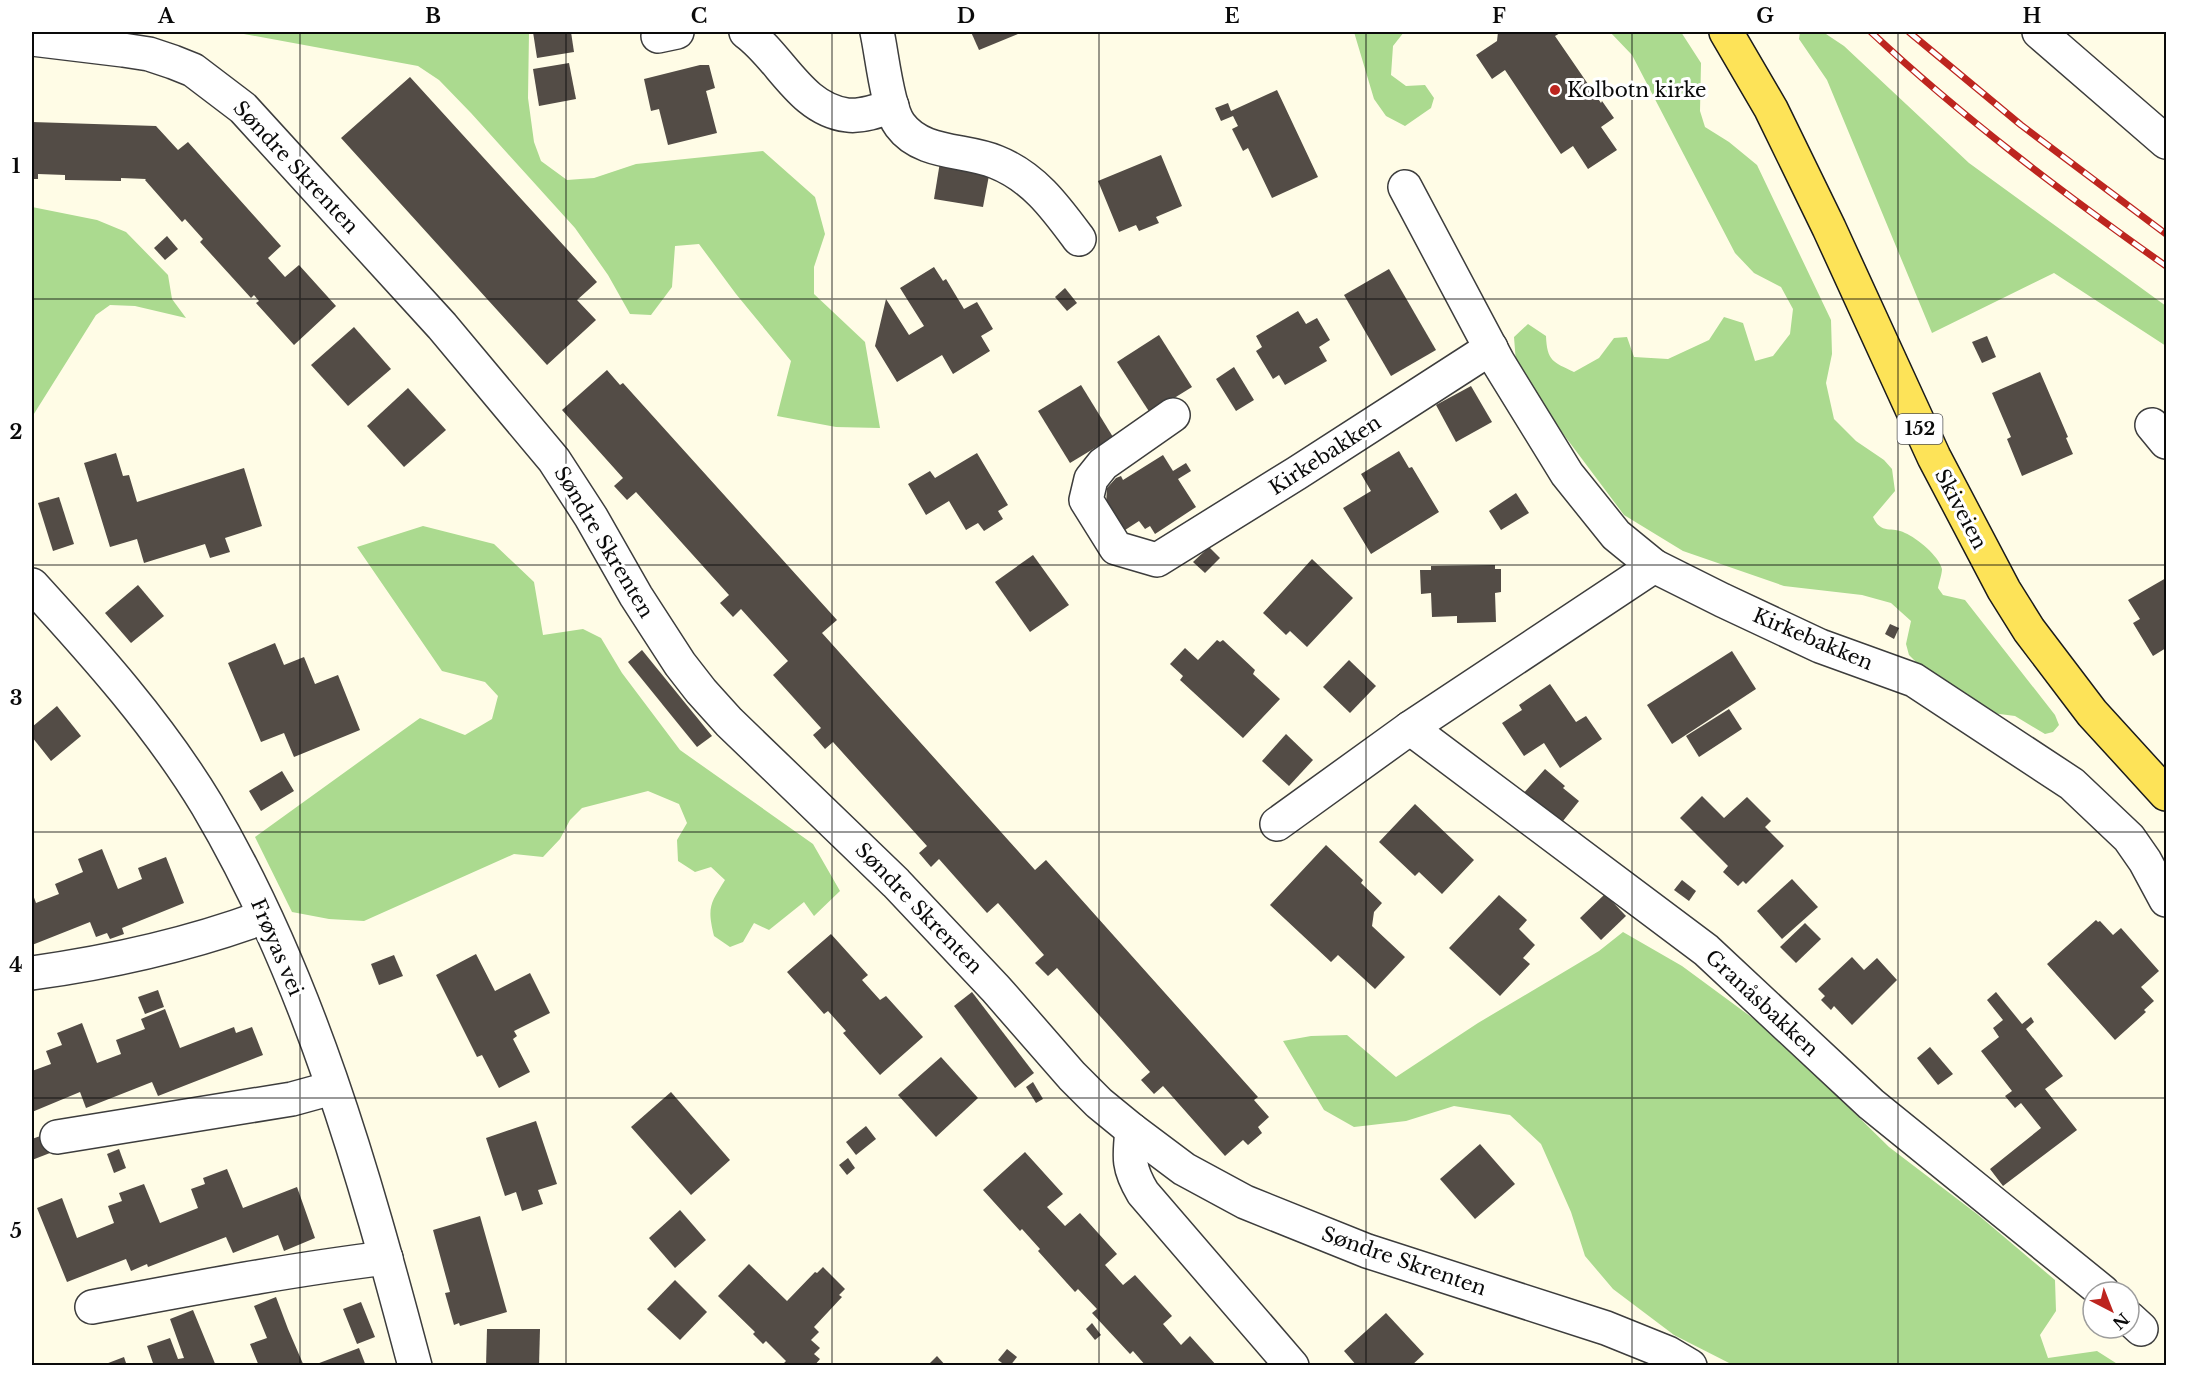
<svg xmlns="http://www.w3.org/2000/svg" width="2198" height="1397" font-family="'Libre Baskerville',serif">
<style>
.forest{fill:#abda8f}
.building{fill:#534c46}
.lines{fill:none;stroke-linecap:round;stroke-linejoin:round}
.minor-casing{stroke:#3d3d3d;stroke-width:36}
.major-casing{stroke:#1b1b1b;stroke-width:36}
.minor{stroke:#fff;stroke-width:33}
.major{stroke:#fde358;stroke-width:33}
.rail-casing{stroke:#bd251f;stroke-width:7}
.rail{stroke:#fff;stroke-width:4.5;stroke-dasharray:14;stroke-linecap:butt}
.grid{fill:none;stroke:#0a0a0a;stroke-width:1.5;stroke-opacity:0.55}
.poi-dot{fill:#bd251f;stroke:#fff;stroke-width:2}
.labels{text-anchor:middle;stroke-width:6;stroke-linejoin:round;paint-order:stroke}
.shield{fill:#fff;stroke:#545454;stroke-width:1.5}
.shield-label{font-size:18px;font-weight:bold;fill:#0a0a0a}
.poi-label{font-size:20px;fill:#0a0a0a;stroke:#fff;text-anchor:start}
.street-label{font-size:20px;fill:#0a0a0a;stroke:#fff}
.neatline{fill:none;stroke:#0a0a0a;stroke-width:2}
.grid-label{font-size:20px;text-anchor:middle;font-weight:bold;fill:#0a0a0a}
</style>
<rect width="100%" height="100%" fill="#fffce6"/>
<g class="forest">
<path d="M233,32H529L528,98L534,142L541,161L567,180L594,178L636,164L763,151L815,197L825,234L814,267V294L865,342L880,428L836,427L777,416L791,361L736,294L699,244L675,246L672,287L651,315L630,314L608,275L575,228L471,113L439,80L418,66Z"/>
<path d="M1354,32H1404L1393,46L1391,75L1406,86L1425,85L1434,98L1431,108L1405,126L1386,116L1374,99Z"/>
<path d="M1610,32H1681L1701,63L1700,111L1705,127L1729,142L1757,165L1831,320L1832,354L1826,383L1834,419L1856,441L1884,460L1892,469L1895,491L1873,517C1881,535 1892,526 1905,533C1917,538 1939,556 1942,569C1942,574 1939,582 1938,588L1943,595L1965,600L2055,715L2059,725L2053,732L2045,734L2015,716L1992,713L1928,674L1909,655L1906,644L1911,621L1891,603L1862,595L1784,586L1683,551L1624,515L1534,395L1516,363L1514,337L1528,324L1546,336C1547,361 1553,362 1574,372L1599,358L1614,338L1627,337L1634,357L1668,359L1709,340L1724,317L1743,323L1755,361L1773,356L1790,334L1793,309L1781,287L1754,273L1735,253L1632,55Z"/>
<path d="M1800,32H1823L1844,46L1969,163L2166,306V346L2054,273L1932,333L1827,80L1799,39Z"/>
<path d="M32,207L97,220L126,232L168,275L172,299L186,318L135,306L110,305L96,315L32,417Z"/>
<path d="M423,526L494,544L534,582L543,635L583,629L601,638L622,673L680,750L813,844L840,891L814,916L804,902L769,930L754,923L743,942L730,947L714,936C707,907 710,904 725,880L711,867L695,872L678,861L677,840L687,823L679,804L648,791L582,808L570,820L560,839L543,857L514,854L364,921L329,919L292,912L255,837L420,718L465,735L492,719L498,696L485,682L442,671L357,547Z"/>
<path d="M1623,932L1682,966L1773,1033L1889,1147L1977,1214L2055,1280L2056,1311L2040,1335L2048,1358L2097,1351L2119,1365H1733L1674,1335L1613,1289L1585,1256L1571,1212L1541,1144L1510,1115L1454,1106L1406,1121L1354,1127L1324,1110L1283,1041L1311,1036L1347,1035L1396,1077L1478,1023L1599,951Z"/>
</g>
<g class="building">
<path d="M533,32H571L574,52L537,58Z"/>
<path d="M971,32H1023L979,50Z"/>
<path d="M1498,32H1562L1555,36L1601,103L1602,101L1614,118L1601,127L1617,150L1588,169L1573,146L1561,154L1505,70L1492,79L1476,55L1497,41Z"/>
<path d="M569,63L576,99L539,106L533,69Z"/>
<path d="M700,65H709L715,88L706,91L717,133L668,145L659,109L651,111L644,79Z"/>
<path d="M410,77L597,282L577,300L596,320L547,365L341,138Z"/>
<path d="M1277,90L1318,177L1272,198L1248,148L1243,151L1232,129L1238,126L1233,116L1221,121L1215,108L1228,103L1231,111Z"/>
<path d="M32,122L156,126L178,150L188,142L281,246L268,258L285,277L299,265L336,306L294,345L256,303L259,301L254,295L251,298L200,242L203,239L185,219L182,222L145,180L146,179L121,178V181L65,180V175L38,174V179H32Z"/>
<path d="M1161,155L1182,206L1156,217L1159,223L1139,231L1136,225L1119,232L1098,181Z"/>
<path d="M940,162L990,170L983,207L934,199Z"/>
<path d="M167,236L178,249L165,260L154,248Z"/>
<path d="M934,267L943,281L946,279L964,309L977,302L993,329L981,336L990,351L953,374L942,355L897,382L875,346L886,299L909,335L924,326L900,288Z"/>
<path d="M1389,269L1436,350L1391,376L1344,295Z"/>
<path d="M1065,288L1077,303L1067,311L1055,297Z"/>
<path d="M1298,311L1306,324L1317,318L1330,340L1319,347L1327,361L1285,385L1279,375L1273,379L1256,351L1262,347L1256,336Z"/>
<path d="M354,327L391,369L348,406L311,365Z"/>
<path d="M1159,335L1192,387L1150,413L1117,362Z"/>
<path d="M1987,336L1996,357L1982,363L1972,342Z"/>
<path d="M1234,367L1254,400L1236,411L1216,379Z"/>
<path d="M607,370L620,385L623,383L837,620L822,633L1035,870L1046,860L1258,1097L1254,1100L1269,1117L1258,1127L1262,1133L1248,1145L1243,1140L1225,1156L1163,1086L1154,1094L1141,1080L1150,1072L1057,968L1048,976L1035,963L1044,955L998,903L987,913L939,859L931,867L919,853L927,846L833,742L825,749L813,735L821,728L773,675L788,661L741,609L733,617L720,603L729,595L636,492L627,500L614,486L623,478L562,410Z"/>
<path d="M2040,372L2068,437L2066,438L2073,454L2022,476L2007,439L2011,437L1992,393Z"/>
<path d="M1081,385L1113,437L1070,463L1038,411Z"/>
<path d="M1471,386L1492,422L1456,442L1436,405Z"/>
<path d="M408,388L446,430L404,467L367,426Z"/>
<path d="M1399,451L1409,468L1412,467L1439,512L1371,554L1343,508L1371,491L1361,474Z"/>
<path d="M116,453L123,476L129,475L137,502L244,468L262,526L225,538L230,552L210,558L205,544L144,563L137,539L110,547L84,463Z"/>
<path d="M977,453L1008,505L998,511L1003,519L984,531L978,523L966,530L949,501L926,515L908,484L930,471L935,478Z"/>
<path d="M1163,455L1173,471L1186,463L1191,471L1178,479L1196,507L1155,534L1150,526L1145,529L1139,521L1122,532L1106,505L1107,488L1116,478L1121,476L1123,480Z"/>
<path d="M1516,493L1529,513L1501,530L1489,511Z"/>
<path d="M59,497L74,544L53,551L38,503Z"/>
<path d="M1209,547L1220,558L1205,573L1193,562Z"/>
<path d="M1033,555L1069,605L1030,632L995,582Z"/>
<path d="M1312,559L1353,598L1307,647L1290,631L1286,635L1263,613Z"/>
<path d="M1495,565V569H1501V592L1495,593L1496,622L1457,623V616L1432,617L1431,593L1421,594L1420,570H1431V566Z"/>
<path d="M2166,578V648L2153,656L2133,623L2140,619L2128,600Z"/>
<path d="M138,585L164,616L131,643L105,613Z"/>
<path d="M1890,624L1899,628L1894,639L1885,634Z"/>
<path d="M1217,640L1220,642L1223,640L1255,670L1253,674L1280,699L1243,738L1180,680L1183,676L1170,664L1185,648L1198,660Z"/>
<path d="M275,643L284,665L304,657L315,684L338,675L360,730L294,757L284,733L261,742L228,663Z"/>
<path d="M642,650L712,736L697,747L628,662Z"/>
<path d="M1732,651L1756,689L1672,744L1647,705Z"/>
<path d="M1349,660L1376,686L1350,713L1323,687Z"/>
<path d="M1550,684L1576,722L1586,716L1602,739L1560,768L1544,743L1524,756L1502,723L1522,710L1519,705Z"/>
<path d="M57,706L81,736L51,761L32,737V727Z"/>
<path d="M1729,709L1742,729L1699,757L1686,736Z"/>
<path d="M1286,734L1313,760L1289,786L1262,761Z"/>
<path d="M1545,769L1565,786L1563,788L1579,801L1559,826L1521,796Z"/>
<path d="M282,771L294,791L261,811L249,791Z"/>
<path d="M1702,796L1724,818L1747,797L1771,821L1765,827L1784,846L1746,884L1743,881L1738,886L1723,872L1728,866L1680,818Z"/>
<path d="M1415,804L1474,860L1442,894L1419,872L1415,876L1379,842Z"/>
<path d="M1326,845L1363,880L1361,883L1382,903L1374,912L1372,926L1405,957L1375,989L1338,955L1331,962L1270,905Z"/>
<path d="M102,849L118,889L142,879L138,868L166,857L184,903L122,928L124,934L110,939L107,933L96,937L90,922L32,945V892L36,903L59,894L55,884L83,872L78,859Z"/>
<path d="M1792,879L1818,907L1782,939L1757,911Z"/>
<path d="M1682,880L1696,891L1689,901L1674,890Z"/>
<path d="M1605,894L1626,916L1601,940L1580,918Z"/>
<path d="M1499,895L1527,920L1519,929L1535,945L1523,958L1530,964L1500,996L1449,948Z"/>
<path d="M2096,920L2098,922L2100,921L2113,935L2121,928L2159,971L2141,987L2154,1001L2144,1010L2146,1012L2115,1040L2047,964Z"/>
<path d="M1805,923L1821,939L1796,963L1780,947Z"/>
<path d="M831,934L868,975L862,980L880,1000L886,996L923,1037L880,1075L843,1033L846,1031L828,1011L824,1014L787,972Z"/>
<path d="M476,954L495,991L530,973L550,1013L514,1031L517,1036L513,1039L530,1072L499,1088L482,1055L477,1057L436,975Z"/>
<path d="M394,955L403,976L379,985L371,964Z"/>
<path d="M1852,957L1864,970L1877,958L1897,980L1852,1025L1834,1006L1831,1010L1821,1000L1825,996L1818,989Z"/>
<path d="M158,990L164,1007L145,1014L138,997Z"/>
<path d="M972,992L1034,1073L1015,1088L954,1006Z"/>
<path d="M1996,992L2022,1024L2031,1017L2034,1022L2026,1029L2063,1076L2045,1089L2077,1130L2003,1186L1990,1169L2041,1128L2021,1103L2015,1108L2005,1096L2012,1091L1981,1051L1999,1037L1993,1028L2003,1020L1987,1000Z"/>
<path d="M165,1009L180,1048L234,1027L236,1033L252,1027L263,1055L158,1096L152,1082L86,1108L80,1092L32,1112V1071L51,1064L46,1051L62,1045L57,1033L82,1023L97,1063L121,1054L116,1040L145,1029L141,1019Z"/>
<path d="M1930,1047L1953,1074L1938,1085L1917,1058Z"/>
<path d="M941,1057L978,1098L936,1137L898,1095Z"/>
<path d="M1033,1082L1043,1099L1036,1103L1026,1087Z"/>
<path d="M671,1092L730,1160L691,1195L631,1127Z"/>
<path d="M536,1121L557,1184L538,1190L543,1204L522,1211L516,1192L505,1196L486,1138Z"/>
<path d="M866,1126L876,1139L856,1155L846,1142Z"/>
<path d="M43,1135L50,1153L32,1160V1139Z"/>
<path d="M1480,1144L1515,1184L1475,1219L1440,1179Z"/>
<path d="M119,1149L126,1168L114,1173L107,1154Z"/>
<path d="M1025,1152L1063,1194L1047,1207L1065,1226L1080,1213L1117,1254L1105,1265L1123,1285L1135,1275L1172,1316L1163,1324L1181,1345L1190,1336L1217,1366H1146L1133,1351L1130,1354L1092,1313L1097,1309L1078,1289L1075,1292L1038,1251L1040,1249L1022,1229L1020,1231L983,1190Z"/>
<path d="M848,1158L855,1168L847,1175L839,1165Z"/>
<path d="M227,1169L243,1208L297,1187L315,1238L284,1251L278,1235L233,1253L226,1237L148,1267L147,1264L131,1271L126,1259L67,1282L37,1208L62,1198L77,1238L114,1223L108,1206L122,1201L119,1193L144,1184L160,1223L198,1208L191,1189L205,1184L203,1178Z"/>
<path d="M680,1210L706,1240L675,1268L649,1238Z"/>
<path d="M480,1216L507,1312L460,1326L459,1323L454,1325L445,1293L450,1292L433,1230Z"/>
<path d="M749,1264L787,1301L815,1272L817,1273L823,1267L845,1289L839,1295L842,1297L814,1327L819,1332L811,1340L820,1348L814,1354L820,1359L814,1366H781L786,1361L766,1341L763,1344L753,1334L755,1332L718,1296Z"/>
<path d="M675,1280L707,1312L680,1340L647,1309Z"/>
<path d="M276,1297L288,1329L304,1366H259L250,1344L267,1338L254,1306Z"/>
<path d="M361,1302L375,1337L357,1344L343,1309Z"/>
<path d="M193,1310L216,1366H154L147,1346L170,1338L178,1359L184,1358L170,1319Z"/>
<path d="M1386,1313L1424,1354L1411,1366H1357L1344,1351Z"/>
<path d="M1092,1323L1101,1335L1095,1340L1086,1329Z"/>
<path d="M487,1329H540L539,1366H486Z"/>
<path d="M359,1348L366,1366H314V1365Z"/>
<path d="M1007,1349L1017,1357L1010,1366H1006L998,1360Z"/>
<path d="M937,1356L946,1366H927Z"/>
<path d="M124,1357L127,1366H103V1365Z"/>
</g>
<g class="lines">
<defs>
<g id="minor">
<path d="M746,32C781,57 800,109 847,115C861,117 878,111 892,106"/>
<path d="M877,32C882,54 887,108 900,125C922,155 965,149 996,162C1034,177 1056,208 1079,239"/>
<path d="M2039,32L2166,142"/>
<path d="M658,36L677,32"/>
<path d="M32,39L123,50L149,54L173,62L193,70L243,108L442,326L554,460L591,517L636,596L680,664L701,691L729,722L896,883L996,989L1072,1076L1099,1103L1132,1130L1184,1169L1245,1202L1367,1251L1606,1328L1668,1353L1690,1366"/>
<path d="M1405,187L1498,362L1567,474L1616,535L1654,566L1722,600L1820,646L1914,680L2072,784L2129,838L2145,861L2166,900"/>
<path d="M1173,415L1103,464L1091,479L1086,500L1116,548L1157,560L1297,473L1491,348"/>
<path d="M2152,425L2166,442"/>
<path d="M32,585C95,654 158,724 207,805C309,977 364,1174 415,1366"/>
<path d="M1410,728L1706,950L1871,1104L2103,1292"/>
<path d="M1277,824L1410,728L1654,566"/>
<path d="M32,973C112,962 188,945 264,917"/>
<path d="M1132,1130C1129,1158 1128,1168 1143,1193L1292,1366"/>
<path d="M57,1137L292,1099L332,1088"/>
<path d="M92,1307C190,1289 287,1270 386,1258"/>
<path d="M2129,1318L2141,1329"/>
</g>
<path id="major" d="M1726,32L1771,109L1829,228L1934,457L2004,590L2029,630L2092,713L2166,794"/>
</defs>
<use href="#minor" class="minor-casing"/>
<use href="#major" class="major-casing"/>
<use href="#minor" class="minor"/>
<use href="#major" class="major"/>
<defs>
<g id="rail">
<path d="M1871,32C1963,118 2063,193 2166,266"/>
<path d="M1909,32L2021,125L2166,234"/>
</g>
</defs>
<use href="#rail" class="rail-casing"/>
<use href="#rail" class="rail"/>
</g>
<path class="grid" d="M300,32V1366M566,32V1366M832,32V1366M1099,32V1366M1366,32V1366M1632,32V1366M1898,32V1366M32,299H2166M32,565H2166M32,832H2166M32,1098H2166"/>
<circle class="poi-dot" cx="1555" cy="90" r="6"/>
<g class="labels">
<rect class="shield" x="1897.5" y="414" width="45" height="30" rx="4.5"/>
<g class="shield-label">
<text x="1920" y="435">152</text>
</g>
<g class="poi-label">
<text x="1567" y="97">Kolbotn kirke</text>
</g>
<g class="street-label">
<text transform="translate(296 167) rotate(47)" y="7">Søndre Skrenten</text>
<text transform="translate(1325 455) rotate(-33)" y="7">Kirkebakken</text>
<text transform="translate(1961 509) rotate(62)" y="7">Skiveien</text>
<text transform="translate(604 542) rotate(59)" y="7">Søndre Skrenten</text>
<text transform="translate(1813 639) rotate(23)" y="7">Kirkebakken</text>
<text transform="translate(919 908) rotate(46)" y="7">Søndre Skrenten</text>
<text transform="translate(277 947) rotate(67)" y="7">Frøyas vei</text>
<text transform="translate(1762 1003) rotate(43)" y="7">Granåsbakken</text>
<text transform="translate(1404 1261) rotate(19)" y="7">Søndre Skrenten</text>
</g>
</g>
<rect width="2198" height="1397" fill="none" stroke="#ffffff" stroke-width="66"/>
<g transform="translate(2111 1310) rotate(138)"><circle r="28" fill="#ffffff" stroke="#9d9d9d" stroke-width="1.5"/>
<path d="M0-4.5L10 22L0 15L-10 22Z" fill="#bd251f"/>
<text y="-9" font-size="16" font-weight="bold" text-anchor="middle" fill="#0a0a0a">N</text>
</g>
<rect x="33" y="33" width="2132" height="1331" class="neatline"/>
<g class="grid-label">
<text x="166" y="23">A</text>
<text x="433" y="23">B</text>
<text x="699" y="23">C</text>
<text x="966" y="23">D</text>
<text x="1232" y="23">E</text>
<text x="1499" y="23">F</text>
<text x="1765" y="23">G</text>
<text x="2032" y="23">H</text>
<text x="16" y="173">1</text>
<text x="16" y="439">2</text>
<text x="16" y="705">3</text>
<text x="16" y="972">4</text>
<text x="16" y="1238">5</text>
</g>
</svg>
